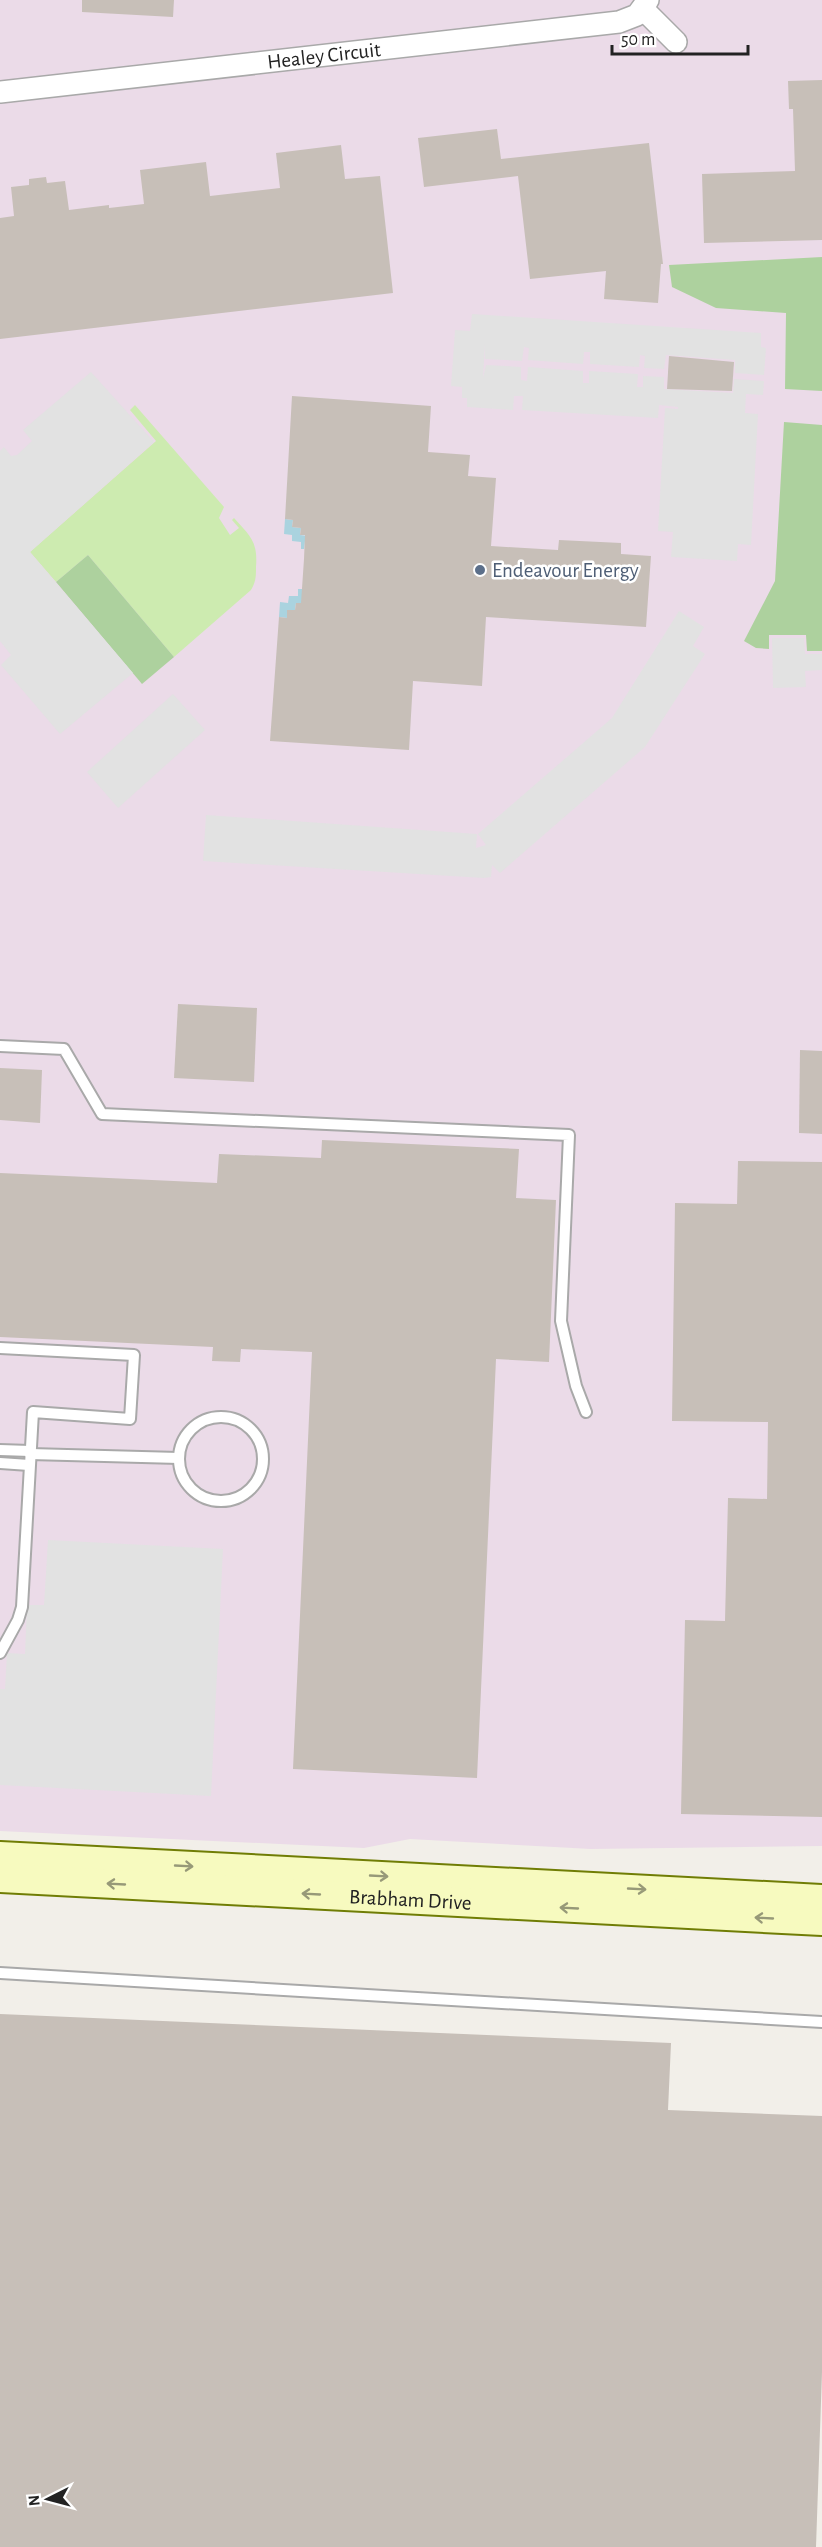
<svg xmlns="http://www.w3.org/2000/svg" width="822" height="2547" font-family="'Alegreya Sans',sans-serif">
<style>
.industrial{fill:#ebdbe8}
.grass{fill:#cdebb0}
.forest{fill:#add19e}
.parking{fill:#e2e2e2}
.water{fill:#aad3df}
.building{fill:#c7bfb8}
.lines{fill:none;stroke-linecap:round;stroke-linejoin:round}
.service-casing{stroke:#a9a9a9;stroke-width:14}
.minor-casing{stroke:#a9a9a9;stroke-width:24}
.secondary-casing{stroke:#707d05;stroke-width:32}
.service{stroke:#fff;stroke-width:10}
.minor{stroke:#fff;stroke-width:21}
.secondary{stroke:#f7fabf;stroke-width:28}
.oneway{stroke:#979978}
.service-dot{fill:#5c6f8a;stroke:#fff;stroke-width:2}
.labels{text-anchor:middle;stroke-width:5;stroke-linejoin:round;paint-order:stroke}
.street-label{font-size:21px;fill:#222;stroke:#fff}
.service-label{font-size:21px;fill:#4e5e75;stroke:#fff;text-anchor:start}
</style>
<rect width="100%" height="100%" fill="#f2efe9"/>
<path class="industrial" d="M0,0H822V1846L591,1849L410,1839L364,1848L0,1831Z"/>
<path class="grass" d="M135,405L224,507L219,518L230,535L239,528L232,520L234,518C250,536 258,541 256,567C256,576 256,582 251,590L174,657L88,555L56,582L30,552L156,441L130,410Z"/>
<g class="forest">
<path d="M822,257V391L785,389L786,313L716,308L672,287L669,265Z"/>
<path d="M784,422L822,425V651H807L806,635H769V649L756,648L744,641L775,581Z"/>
<path d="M88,555L174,657L142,684L56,582Z"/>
</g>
<g class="parking">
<path d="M472,314L761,333V347L766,348L764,375L735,373V360L666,355L664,369L644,368L645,356L640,355L639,367L590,364V352H584L583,364L528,360L529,348L524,347L522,361L485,359V344L483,378L486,365L521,367V380L527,381L528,367L583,371V383H589V371L638,374L637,387H643V376L664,377V389L733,393L734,379L764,381L763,395L746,394L745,413L758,414L751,545L738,544L737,561L671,557L673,532L658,531L665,408L678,409V407L659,405L658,418L522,410L523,396H514L513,410L467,407V398H462V387L451,386L455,330L470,331Z"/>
<path d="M91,372L154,442L30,552L133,673L60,734L1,665L11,655L0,641V451L4,447L11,456L17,455L32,441L23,430Z"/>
<path d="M679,611L704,627L693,646L705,654L645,747L500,873L492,865L491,877L484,878L203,861L206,815L477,834L476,848L486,845L478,834L612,718Z"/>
<path d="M772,638H804L805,654H822V670L805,671L806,687L773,688Z"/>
<path d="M173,694L205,730L118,808L87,772Z"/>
<path d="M48,1540L223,1549L211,1796L0,1785V1689H5L7,1653L25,1654L27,1605H44Z"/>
</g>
<g class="water">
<path d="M285,519L293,520L292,527L301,528L300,535L308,536L305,541L304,549H301V542L292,541V535L284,534Z"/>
<path d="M298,589H302L304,603H296L295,610H287V618L279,617L280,602L288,603L289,596H298Z"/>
</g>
<g class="building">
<path d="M82,0H174L173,17L82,12Z"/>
<path d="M822,80V240L704,243L702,174L795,171L793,109H789L788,81Z"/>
<path d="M497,129L501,159L649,143L663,264H661L658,303L604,299L606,271L530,279L518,176L424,187L418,138Z"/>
<path d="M341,145L345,179L380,176L393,293L0,339V218L14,216L11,187L29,185V179L46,177L47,183L65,181L69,210L109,205V208L144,204L140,170L206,162L210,196L280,188L276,153Z"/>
<path d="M669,356L734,362L732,391L667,389Z"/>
<path d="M292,396L431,406L428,452L470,455L468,476L496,478L491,546L558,550L559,540L621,543V554L651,556L646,627L486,617L482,686L413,681L409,750L270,741L279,617L287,618V610H295L296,603H301L304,559L305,535H300L301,528L292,527L293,520L285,519Z"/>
<path d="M178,1004L257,1008L254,1082L174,1078Z"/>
<path d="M800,1050L822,1051V1134L799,1133Z"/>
<path d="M0,1068L42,1070L40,1123L0,1120Z"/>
<path d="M322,1140L519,1149L516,1198L556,1200L549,1362L496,1359L477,1778L293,1769L312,1352L241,1349L240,1362L212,1361L213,1347L0,1337V1173L217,1183L219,1154L321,1158Z"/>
<path d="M738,1161L822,1162V1817L681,1814L685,1620L725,1621L728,1498L767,1499L768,1422L672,1421L675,1203L737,1204Z"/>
<path d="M0,2014L671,2043L668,2110L822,2116V2372L816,2547H0Z"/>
</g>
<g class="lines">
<defs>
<g id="service">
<path d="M0,1046L64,1049L102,1114L569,1135L561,1321L576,1386L586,1412"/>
<path d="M0,1348L134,1355L130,1419L33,1412L22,1607L18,1620L0,1653"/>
<circle cx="221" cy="1459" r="42"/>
<path d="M0,1450L30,1451"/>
<path d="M30,1454L179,1458"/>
<path d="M0,1463L29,1465"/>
<path d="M0,1973L822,2022"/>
</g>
<g id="minor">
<path d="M643,9L676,42"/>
<path id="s1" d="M0,92L619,22L637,15L648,0"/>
</g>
<g id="secondary">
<path d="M0,1856L822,1899"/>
<path id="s2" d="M0,1878L822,1921"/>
</g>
</defs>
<use href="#service" class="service-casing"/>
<use href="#minor" class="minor-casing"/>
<use href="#secondary" class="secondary-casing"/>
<use href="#service" class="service"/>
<use href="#minor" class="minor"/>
<use href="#secondary" class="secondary"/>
</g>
<defs><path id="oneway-shaft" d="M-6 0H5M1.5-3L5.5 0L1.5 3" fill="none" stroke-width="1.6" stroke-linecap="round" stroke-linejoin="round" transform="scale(1.5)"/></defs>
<g class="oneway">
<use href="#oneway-shaft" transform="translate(184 1866) rotate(3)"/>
<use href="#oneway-shaft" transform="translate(379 1876) rotate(3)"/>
<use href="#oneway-shaft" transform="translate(116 1884) rotate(-177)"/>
<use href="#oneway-shaft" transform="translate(637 1889) rotate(3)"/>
<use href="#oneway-shaft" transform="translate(311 1894) rotate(-177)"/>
<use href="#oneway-shaft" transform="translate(569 1908) rotate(-177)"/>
<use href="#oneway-shaft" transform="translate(764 1918) rotate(-177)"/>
</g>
<circle class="service-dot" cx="480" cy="570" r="6"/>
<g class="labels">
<g class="street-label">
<text dy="7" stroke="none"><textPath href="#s1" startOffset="326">Healey Circuit</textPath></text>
<text dy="7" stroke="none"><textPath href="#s2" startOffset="411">Brabham Drive</textPath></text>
</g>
<g class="service-label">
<text x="492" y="577">Endeavour Energy</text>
</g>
</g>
<g transform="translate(48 2499) rotate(264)" stroke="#ffffff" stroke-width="4.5" paint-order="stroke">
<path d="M0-4.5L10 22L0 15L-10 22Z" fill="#222222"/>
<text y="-9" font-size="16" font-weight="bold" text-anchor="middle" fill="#222222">N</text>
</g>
<path d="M612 45v9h136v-9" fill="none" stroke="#222222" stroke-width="3"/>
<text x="621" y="45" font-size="18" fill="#222222" stroke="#ffffff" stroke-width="4.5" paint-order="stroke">50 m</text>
</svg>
